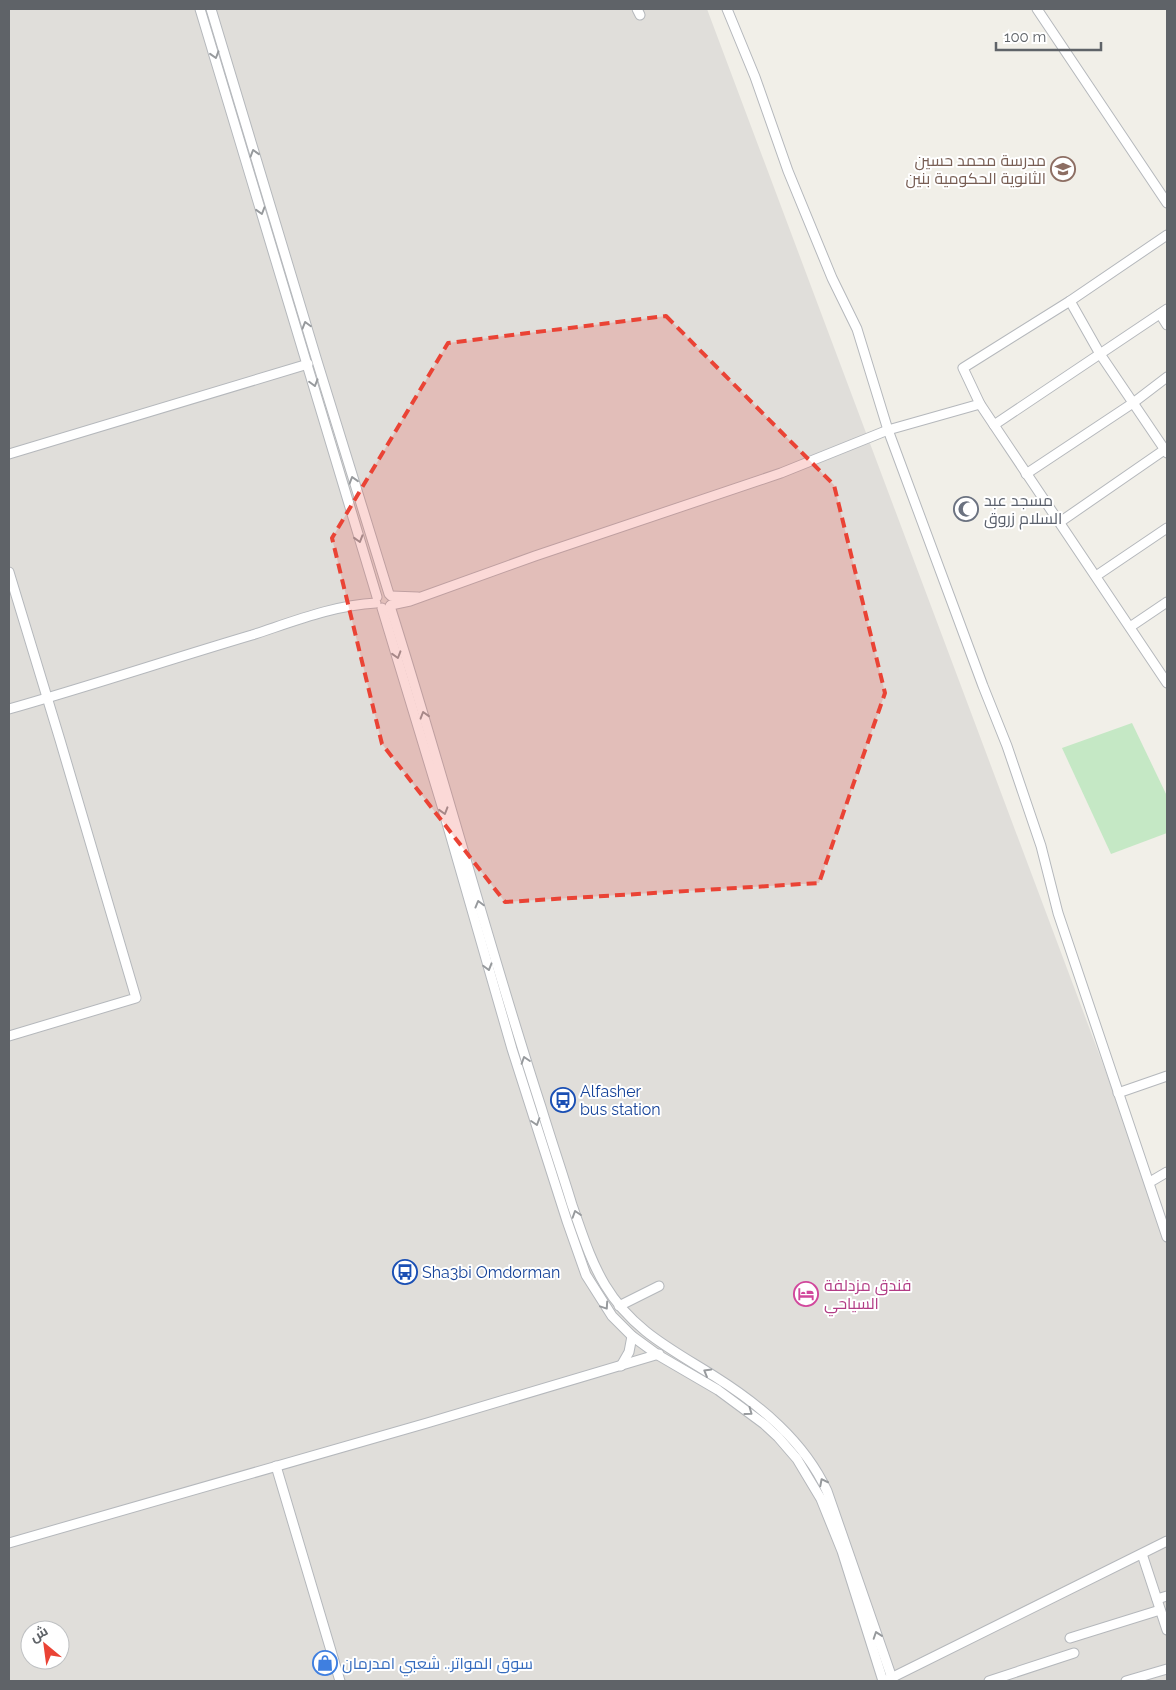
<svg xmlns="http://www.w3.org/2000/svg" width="1176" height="1690" font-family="Raleway,Cairo,sans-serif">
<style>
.industrial{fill:#e0deda;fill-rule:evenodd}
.green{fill:#c5e8c5}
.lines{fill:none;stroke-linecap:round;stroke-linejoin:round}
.minor-casing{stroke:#b5b8bc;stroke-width:11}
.minor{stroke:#fff;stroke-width:9}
.oneway{stroke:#979a9d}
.marked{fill:#ea4335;fill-opacity:0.2;stroke:#ea4335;stroke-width:4;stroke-dasharray:10 6;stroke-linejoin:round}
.labels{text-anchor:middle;stroke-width:4;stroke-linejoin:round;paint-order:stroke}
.education-label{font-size:16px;fill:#785e54;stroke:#fff;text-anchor:end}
.worship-label{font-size:16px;fill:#5b616d;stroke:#fff;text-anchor:start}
.transit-label{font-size:16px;fill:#164399;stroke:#fff;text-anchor:start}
.hotel-label{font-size:16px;fill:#b23c85;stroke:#fff;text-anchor:start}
.shop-label{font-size:16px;fill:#366cbe;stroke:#fff;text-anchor:start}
</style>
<rect width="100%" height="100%" fill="#f1efe8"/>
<path class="industrial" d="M9,9H707L1167,1235V1681H9ZM30,1630H60V1660H30Z"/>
<path class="green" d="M1132,723L1167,796V833L1111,854L1062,748Z"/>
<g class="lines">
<defs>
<g id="minor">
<path d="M200,9L377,597"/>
<path d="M211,9L317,361L389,594"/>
<path d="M637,9L640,15"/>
<path d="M727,9L755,77L788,171L832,278L857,329L888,430L983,686L1007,746L1041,846L1058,913L1167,1237"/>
<path d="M1037,9L1167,203"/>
<path d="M1167,235L1070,301L963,368L980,404L994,425L1167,683"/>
<path d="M1070,301L1100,354L1167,453"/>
<path d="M1160,314L1167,325"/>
<path d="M994,425L1167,309"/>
<path d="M9,454L308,364"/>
<path d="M1026,474L1133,403L1167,377"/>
<path d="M1060,522L1167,448"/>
<path d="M9,572L60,740L136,998L9,1036"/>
<path d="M1096,576L1167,528"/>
<path d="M391,596L418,597"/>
<path d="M391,605L410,601L535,556L781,473L888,430L980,404"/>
<path d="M390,606C443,773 487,941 541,1107C551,1140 562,1172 572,1205C582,1233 590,1260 605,1285C632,1330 671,1349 714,1376C760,1405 804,1441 827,1491L893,1681"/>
<path d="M382,608L442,806L512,1049L567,1221L586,1275L612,1316L632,1336L658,1355L718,1390L764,1424L778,1437L797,1459L821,1499L842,1551L883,1681"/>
<path d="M1130,627L1167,602"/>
<path d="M9,709C90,686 171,659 252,635C292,622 334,605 376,603"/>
<path d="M1118,1093L1167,1076"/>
<path d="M1150,1182L1167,1172"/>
<path d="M619,1306L659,1286"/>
<path d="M621,1366L629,1352L632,1336"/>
<path d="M276,1466L340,1681"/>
<path d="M9,1543L427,1423L659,1354"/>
<path d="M1142,1554L1167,1630"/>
<path d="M1157,1599L1167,1596"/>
<path d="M1070,1638L1160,1610"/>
<path d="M887,1680L1167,1541"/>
<path d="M989,1681L1074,1653"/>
<path d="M1126,1681L1167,1669"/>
</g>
</defs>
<use href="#minor" class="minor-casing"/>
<use href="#minor" class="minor"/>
</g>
<defs><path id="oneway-chevron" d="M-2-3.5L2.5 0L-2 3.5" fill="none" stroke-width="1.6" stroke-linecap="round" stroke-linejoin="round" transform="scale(1.25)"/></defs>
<g class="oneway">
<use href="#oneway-chevron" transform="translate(215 55) rotate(73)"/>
<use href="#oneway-chevron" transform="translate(254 153) rotate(-107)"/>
<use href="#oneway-chevron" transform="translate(261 211) rotate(73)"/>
<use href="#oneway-chevron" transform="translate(306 325) rotate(-106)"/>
<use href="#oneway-chevron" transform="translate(314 383) rotate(74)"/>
<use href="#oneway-chevron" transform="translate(353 480) rotate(-107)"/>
<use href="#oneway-chevron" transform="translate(359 539) rotate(73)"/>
<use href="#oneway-chevron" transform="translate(397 655) rotate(73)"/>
<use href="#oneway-chevron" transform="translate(424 715) rotate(-107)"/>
<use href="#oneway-chevron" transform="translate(444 811) rotate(73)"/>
<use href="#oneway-chevron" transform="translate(479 904) rotate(-105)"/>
<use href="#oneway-chevron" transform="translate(488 967) rotate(74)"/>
<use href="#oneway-chevron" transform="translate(525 1060) rotate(-108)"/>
<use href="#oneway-chevron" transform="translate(536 1122) rotate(72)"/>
<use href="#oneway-chevron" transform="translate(576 1214) rotate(-108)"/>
<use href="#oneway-chevron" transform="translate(605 1306) rotate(56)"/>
<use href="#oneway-chevron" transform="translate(707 1372) rotate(-150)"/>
<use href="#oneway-chevron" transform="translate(749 1412) rotate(36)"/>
<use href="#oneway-chevron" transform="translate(823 1482) rotate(-117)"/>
<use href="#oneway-chevron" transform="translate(877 1635) rotate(-109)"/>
</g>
<path class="marked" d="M666,316L834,485L885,693L819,883L505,902L382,744L332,538L448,343Z"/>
<defs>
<symbol id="school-ring" viewBox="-11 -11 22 22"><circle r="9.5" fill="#fff" stroke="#8d6e63" stroke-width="1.5"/><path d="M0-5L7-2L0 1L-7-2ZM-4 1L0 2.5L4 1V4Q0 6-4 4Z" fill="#8d6e63"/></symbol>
<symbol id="mosque-ring" viewBox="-11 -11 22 22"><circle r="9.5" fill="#fff" stroke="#6b7280" stroke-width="1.5"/><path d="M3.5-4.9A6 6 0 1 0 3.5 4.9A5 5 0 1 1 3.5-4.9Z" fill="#6b7280"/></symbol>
<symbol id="bus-ring" viewBox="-11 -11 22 22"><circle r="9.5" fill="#fff" stroke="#1a4fb4" stroke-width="1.5"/><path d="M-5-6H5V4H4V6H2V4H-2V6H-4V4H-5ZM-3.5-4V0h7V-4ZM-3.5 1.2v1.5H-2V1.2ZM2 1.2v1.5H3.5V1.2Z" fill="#1a4fb4"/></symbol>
<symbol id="hotel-ring" viewBox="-11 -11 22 22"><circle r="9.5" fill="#fff" stroke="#d1479c" stroke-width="1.5"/><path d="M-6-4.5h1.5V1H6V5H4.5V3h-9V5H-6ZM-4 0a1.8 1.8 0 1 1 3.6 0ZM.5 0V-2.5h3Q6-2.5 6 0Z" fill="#d1479c"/></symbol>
<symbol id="shop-ring" viewBox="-11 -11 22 22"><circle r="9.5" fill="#fff" stroke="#3f7fe0" stroke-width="1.5"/><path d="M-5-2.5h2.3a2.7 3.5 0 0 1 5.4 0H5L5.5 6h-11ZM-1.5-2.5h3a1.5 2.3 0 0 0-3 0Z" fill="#3f7fe0"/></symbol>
</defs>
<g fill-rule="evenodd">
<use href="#school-ring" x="1049" y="155" width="28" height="28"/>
<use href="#mosque-ring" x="952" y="495" width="28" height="28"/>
<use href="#bus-ring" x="549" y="1086" width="28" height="28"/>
<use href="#bus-ring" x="391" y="1258" width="28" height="28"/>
<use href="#hotel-ring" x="792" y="1280" width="28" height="28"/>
<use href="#shop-ring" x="311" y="1649" width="28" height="28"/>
</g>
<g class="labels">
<g class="education-label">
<text x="1046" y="166">مدرسة محمد حسين<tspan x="1046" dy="18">الثانوية الحكومية بنين</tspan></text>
</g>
<g class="worship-label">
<text x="984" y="506">مسجد عبد<tspan x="984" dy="18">السلام زروق</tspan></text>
</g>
<g class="transit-label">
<text x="580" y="1097">Alfasher<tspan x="580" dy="18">bus station</tspan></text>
<text x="422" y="1278">Sha3bi Omdorman</text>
</g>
<g class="hotel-label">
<text x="824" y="1291">فندق مزدلفة<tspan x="824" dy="18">السياحي</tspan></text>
</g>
<g class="shop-label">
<text x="342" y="1669">سوق المواتر.. شعبي امدرمان</text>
</g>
</g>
<rect width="1176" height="1690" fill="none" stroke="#5f6368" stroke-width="20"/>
<g transform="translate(45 1645) rotate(331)"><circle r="24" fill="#ffffff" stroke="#bfc1c3"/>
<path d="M0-4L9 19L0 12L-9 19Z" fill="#ea4335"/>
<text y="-8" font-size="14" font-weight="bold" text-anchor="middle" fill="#5f6368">ش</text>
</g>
<path d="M996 42v8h105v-8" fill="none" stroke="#5f6368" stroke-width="2.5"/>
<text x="1004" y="42" font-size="15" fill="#5f6368" stroke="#ffffff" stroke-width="4" paint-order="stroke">100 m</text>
</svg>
